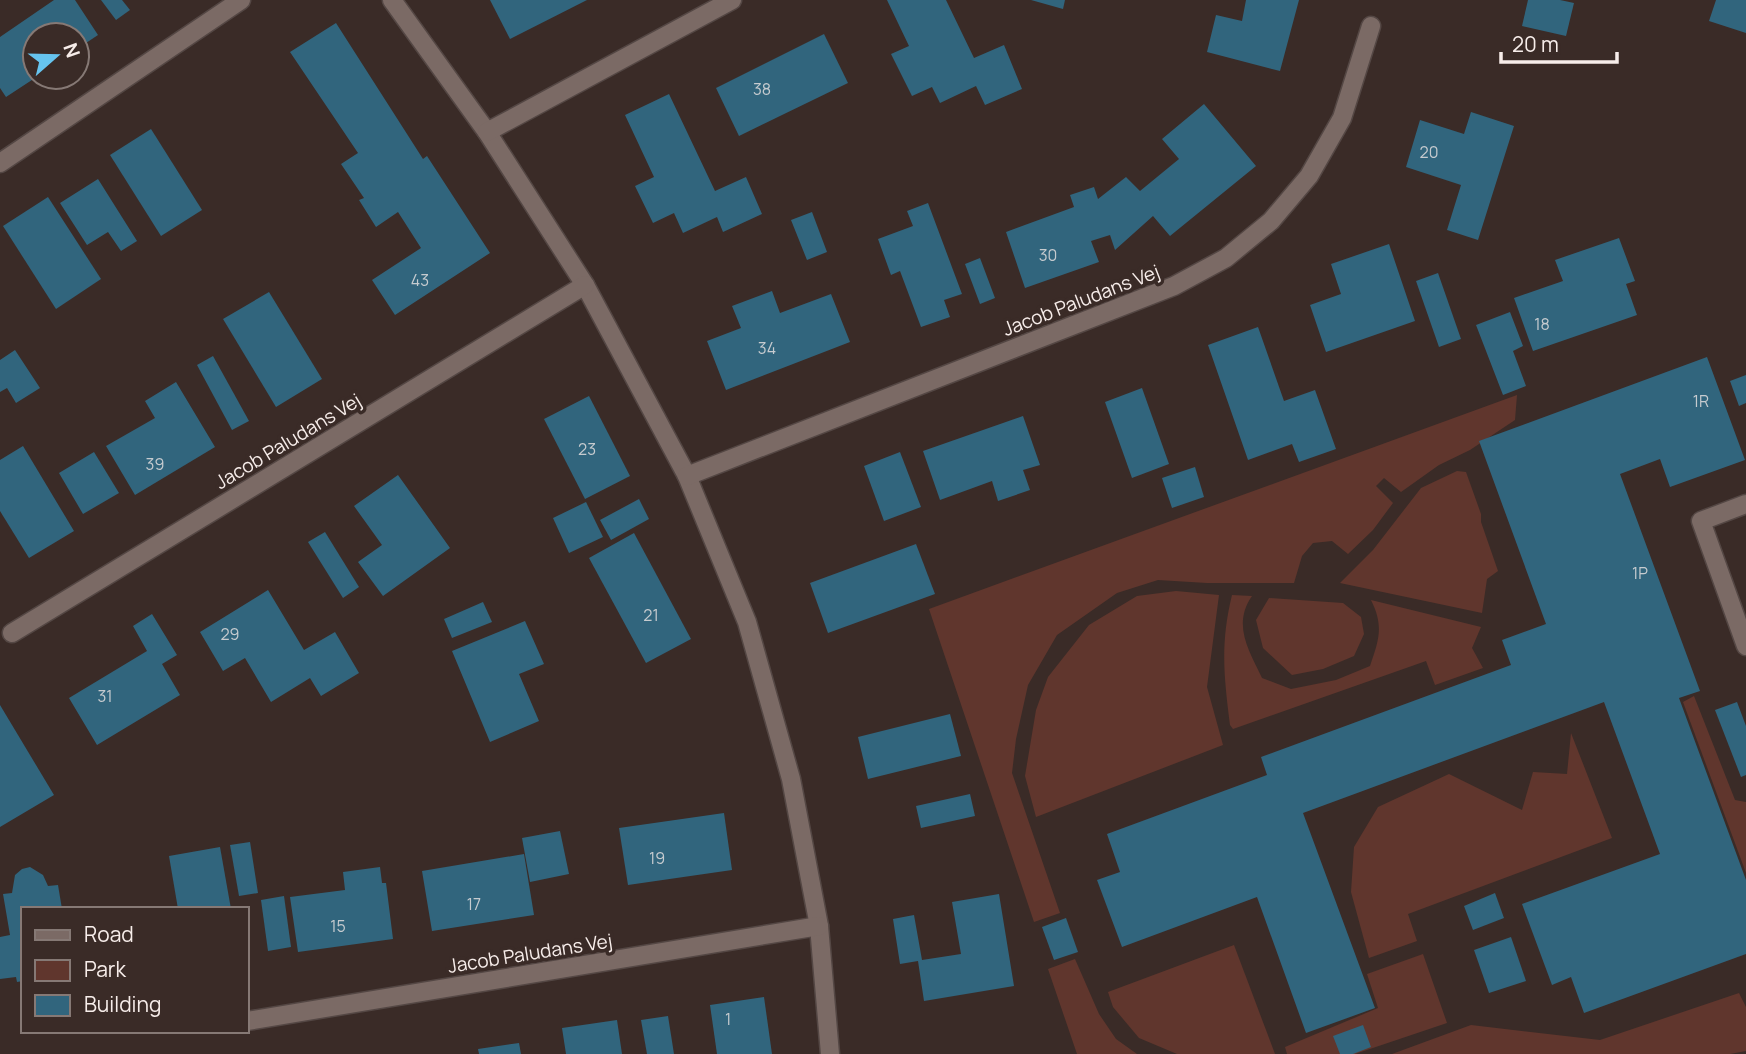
<svg xmlns="http://www.w3.org/2000/svg" width="1746" height="1054" font-family="Manrope,sans-serif">
<style>
.green{fill:#60362d}
.building{fill:#31657d}
.lines{fill:none;stroke-linecap:round;stroke-linejoin:round}
.minor-casing{stroke:#544744;stroke-width:21}
.minor{stroke:#7b6a65;stroke-width:18}
.labels{text-anchor:middle;stroke-width:7;stroke-linejoin:round;paint-order:stroke}
.number-label{font-size:16px;fill:#c6cbcf}
.street-label{font-size:19px;fill:#f7edea;stroke:#3a2b27}
</style>
<rect width="100%" height="100%" fill="#3a2b27"/>
<g class="green">
<path d="M1517,395L1515,420L1470,450L1439,465L1401,492L1384,478L1376,486L1393,503L1373,530L1348,554L1332,541L1313,543L1302,556L1294,583H1207L1158,580L1117,593L1057,635L1028,685L1016,739L1012,773L1060,913L1034,922L929,609Z"/>
<path d="M1457,471L1466,472L1481,514V522L1498,571L1487,579L1482,613L1340,583L1373,550L1421,488Z"/>
<path d="M1176,591L1219,595L1207,687L1223,745L1036,817L1025,776L1036,710L1048,677L1089,625L1137,596Z"/>
<path d="M1232,595L1252,596C1232,625 1249,650 1262,678L1291,689L1336,680L1370,666C1379,640 1384,626 1371,600L1481,627L1472,648L1483,668L1435,685L1426,661L1233,729L1230,725C1224,677 1220,644 1232,595Z"/>
<path d="M1269,598L1343,603L1361,617L1364,634L1354,656L1323,669L1292,675L1263,648L1256,620Z"/>
<path d="M1694,696L1735,800L1746,802V873L1683,702Z"/>
<path d="M1571,733L1612,838L1408,914L1417,941L1369,958L1351,892L1354,847L1378,807L1449,774L1522,810L1533,772L1567,774Z"/>
<path d="M1234,945L1275,1054H1177L1139,1038L1113,1007L1108,992Z"/>
<path d="M1423,954L1447,1023L1355,1054H1287L1285,1047L1378,1008L1367,974Z"/>
<path d="M1075,959L1099,1014L1116,1039L1137,1054H1077L1048,969Z"/>
<path d="M1739,993L1746,1007V1051L1730,1054H1392L1471,1025L1600,1040Z"/>
</g>
<g class="building">
<path d="M54,0H75L98,35L77,49V35H35V78L6,97L0,88V37Z"/>
<path d="M101,0H122L130,10L116,20Z"/>
<path d="M490,0H587L510,39Z"/>
<path d="M887,0H946L974,58L1004,45L1022,89L985,105L976,86L940,103L932,87L912,96L891,54L909,46Z"/>
<path d="M1031,0H1065L1063,9Z"/>
<path d="M1246,0H1299L1280,71L1207,52L1216,15L1242,21Z"/>
<path d="M1528,0H1560L1574,3L1566,36L1522,26Z"/>
<path d="M1716,0H1746V33L1709,21Z"/>
<path d="M336,23L423,159L427,156L490,253L395,315L372,280L421,248L398,212L376,227L359,200L364,198L341,164L358,153L290,52Z"/>
<path d="M824,34L848,83L739,136L716,88Z"/>
<path d="M669,94L715,191L746,177L762,214L723,232L717,217L683,233L674,213L653,223L635,186L654,177L625,115Z"/>
<path d="M1204,104L1256,166L1170,236L1153,216L1115,250L1110,235L1091,241L1099,262L1025,288L1006,232L1074,207L1070,195L1094,187L1098,199L1126,177L1140,191L1179,159L1162,139Z"/>
<path d="M1471,112L1514,126L1478,240L1447,230L1461,185L1406,167L1420,120L1464,134Z"/>
<path d="M151,129L202,210L161,236L110,155Z"/>
<path d="M98,179L137,241L121,251L108,232L87,245L60,203Z"/>
<path d="M48,197L101,279L56,309L3,226Z"/>
<path d="M928,203L962,294L944,300L950,317L921,327L900,271L891,275L878,239L913,226L907,211Z"/>
<path d="M812,212L827,252L807,260L791,220Z"/>
<path d="M1619,238L1635,281L1626,284L1637,315L1533,351L1514,298L1563,281L1555,260Z"/>
<path d="M1389,244L1415,321L1326,352L1310,305L1341,294L1331,264Z"/>
<path d="M980,258L995,298L980,304L965,264Z"/>
<path d="M1438,273L1461,339L1439,347L1416,281Z"/>
<path d="M772,291L780,313L831,294L850,342L726,390L707,341L741,328L732,306Z"/>
<path d="M269,292L322,379L276,407L223,319Z"/>
<path d="M1510,312L1523,346L1513,351L1526,386L1503,395L1476,325Z"/>
<path d="M1258,327L1284,401L1315,390L1336,449L1299,462L1292,444L1248,460L1208,345Z"/>
<path d="M15,350L40,388L16,403L7,388L0,392V360Z"/>
<path d="M213,356L249,421L232,430L197,365Z"/>
<path d="M1707,357L1745,460L1670,487L1660,459L1620,474L1700,691L1679,698L1746,880V954L1584,1013L1571,977L1552,985L1522,904L1660,854L1604,702L1303,813L1375,1008L1306,1033L1257,897L1122,947L1097,880L1120,872L1107,834L1267,775L1261,757L1511,665L1502,640L1546,624L1479,441Z"/>
<path d="M1746,375V403L1739,406L1730,381Z"/>
<path d="M176,382L215,447L135,495L106,446L155,418L145,401Z"/>
<path d="M1142,388L1169,464L1132,478L1105,402Z"/>
<path d="M589,396L630,476L585,499L544,419Z"/>
<path d="M1023,416L1040,465L1023,470L1030,490L998,501L992,481L940,500L923,451Z"/>
<path d="M23,446L74,531L29,558L0,511V460Z"/>
<path d="M94,452L119,493L83,514L59,473Z"/>
<path d="M900,452L921,507L884,521L864,466Z"/>
<path d="M1195,467L1204,497L1172,508L1162,478Z"/>
<path d="M398,475L450,548L383,596L358,562L382,545L354,506Z"/>
<path d="M639,499L649,519L611,540L600,520Z"/>
<path d="M586,502L603,537L569,553L553,518Z"/>
<path d="M325,532L359,587L343,598L308,542Z"/>
<path d="M634,533L691,639L646,663L589,558Z"/>
<path d="M916,544L935,594L828,633L810,583Z"/>
<path d="M268,590L304,650L335,632L359,673L321,696L310,678L271,702L245,658L223,671L200,632Z"/>
<path d="M483,602L492,622L452,638L444,619Z"/>
<path d="M152,614L177,655L162,664L180,695L97,745L69,698L147,651L133,626Z"/>
<path d="M525,621L544,664L519,674L539,721L490,742L452,651Z"/>
<path d="M1737,702L1746,726V775L1741,777L1715,710Z"/>
<path d="M0,705L54,795L0,827Z"/>
<path d="M950,714L961,756L868,779L858,737Z"/>
<path d="M970,794L975,816L921,828L916,806Z"/>
<path d="M724,813L732,870L628,885L619,828Z"/>
<path d="M560,831L569,874L530,882L522,838Z"/>
<path d="M250,842L258,893L239,896L230,845Z"/>
<path d="M220,847L231,909H178L169,856Z"/>
<path d="M524,854L534,915L432,931L422,871Z"/>
<path d="M30,867L43,875L48,886L58,885L62,909H23V981L17,982L16,977L0,979V937L10,935L3,894L12,893L15,875L22,869Z"/>
<path d="M380,867L382,883H386L393,939L298,952L290,897L345,890L343,872Z"/>
<path d="M1495,893L1504,918L1473,930L1464,906Z"/>
<path d="M999,894L1014,986L924,1001L918,961L900,964L893,919L914,915L922,960L961,954L952,902Z"/>
<path d="M284,896L291,947L268,951L261,900Z"/>
<path d="M1066,918L1078,952L1054,960L1042,927Z"/>
<path d="M1511,937L1526,981L1489,993L1474,950Z"/>
<path d="M764,997L772,1054H717L710,1005Z"/>
<path d="M668,1016L674,1054H647L641,1020Z"/>
<path d="M617,1020L622,1054H566L562,1028Z"/>
<path d="M1363,1025L1371,1047L1353,1054H1340L1333,1036Z"/>
<path d="M519,1043L521,1054H479L478,1049Z"/>
</g>
<g class="lines">
<defs>
<g id="minor">
<path d="M392,0L487,132L585,285L687,476L747,622L791,779L819,926L830,1054"/>
<path d="M487,132L732,0"/>
<path d="M0,163L241,0"/>
<path d="M687,476L1174,286L1226,258L1271,221L1309,176L1342,118L1371,26"/>
<path d="M1746,504L1701,521L1746,646"/>
<path d="M12,633L585,285"/>
<path d="M247,1021L819,926"/>
</g>
</defs>
<use href="#minor" class="minor-casing"/>
<use href="#minor" class="minor"/>
</g>
<g class="labels">
<g class="number-label">
<text x="762" y="95">38</text>
<text x="1429" y="158">20</text>
<text x="1048" y="261">30</text>
<text x="420" y="286">43</text>
<text x="1542" y="330">18</text>
<text x="767" y="354">34</text>
<text x="1701" y="407">1R</text>
<text x="587" y="455">23</text>
<text x="155" y="470">39</text>
<text x="1640" y="579">1P</text>
<text x="651" y="621">21</text>
<text x="230" y="640">29</text>
<text x="105" y="702">31</text>
<text x="657" y="864">19</text>
<text x="474" y="910">17</text>
<text x="338" y="932">15</text>
<text x="728" y="1025">1</text>
</g>
<g class="street-label">
<text transform="translate(1081 300) rotate(-21)" y="7">Jacob Paludans Vej</text>
<text transform="translate(288 441) rotate(-31)" y="7">Jacob Paludans Vej</text>
<text transform="translate(530 953) rotate(-9)" y="7">Jacob Paludans Vej</text>
</g>
</g>
<rect x="21" y="907" width="228" height="126" fill="#3a2b27" stroke="#867975" stroke-width="2"/>
<rect x="35" y="930" width="35" height="10" fill="#7b6a65" stroke="#867975" stroke-width="2"/>
<text x="84" y="942" font-size="21" fill="#f7edea">Road</text>
<rect x="35" y="960" width="35" height="21" fill="#60362d" stroke="#867975" stroke-width="2"/>
<text x="84" y="977" font-size="21" fill="#f7edea">Park</text>
<rect x="35" y="995" width="35" height="21" fill="#31657d" stroke="#867975" stroke-width="2"/>
<text x="84" y="1012" font-size="21" fill="#f7edea">Building</text>
<g transform="translate(56 56) rotate(70)"><circle r="33" fill="#3a2b27" stroke="#867975" stroke-width="2"/>
<path d="M0-5L12 26L0 18L-12 26Z" fill="#66c4ef"/>
<text y="-10" font-size="19" font-weight="bold" text-anchor="middle" fill="#f7edea">N</text>
</g>
<path d="M1501 52v10h116v-10" fill="none" stroke="#f7edea" stroke-width="3.5"/>
<text x="1512" y="52" font-size="21" fill="#f7edea" stroke="#3a2b27" stroke-width="5" paint-order="stroke">20 m</text>
</svg>
